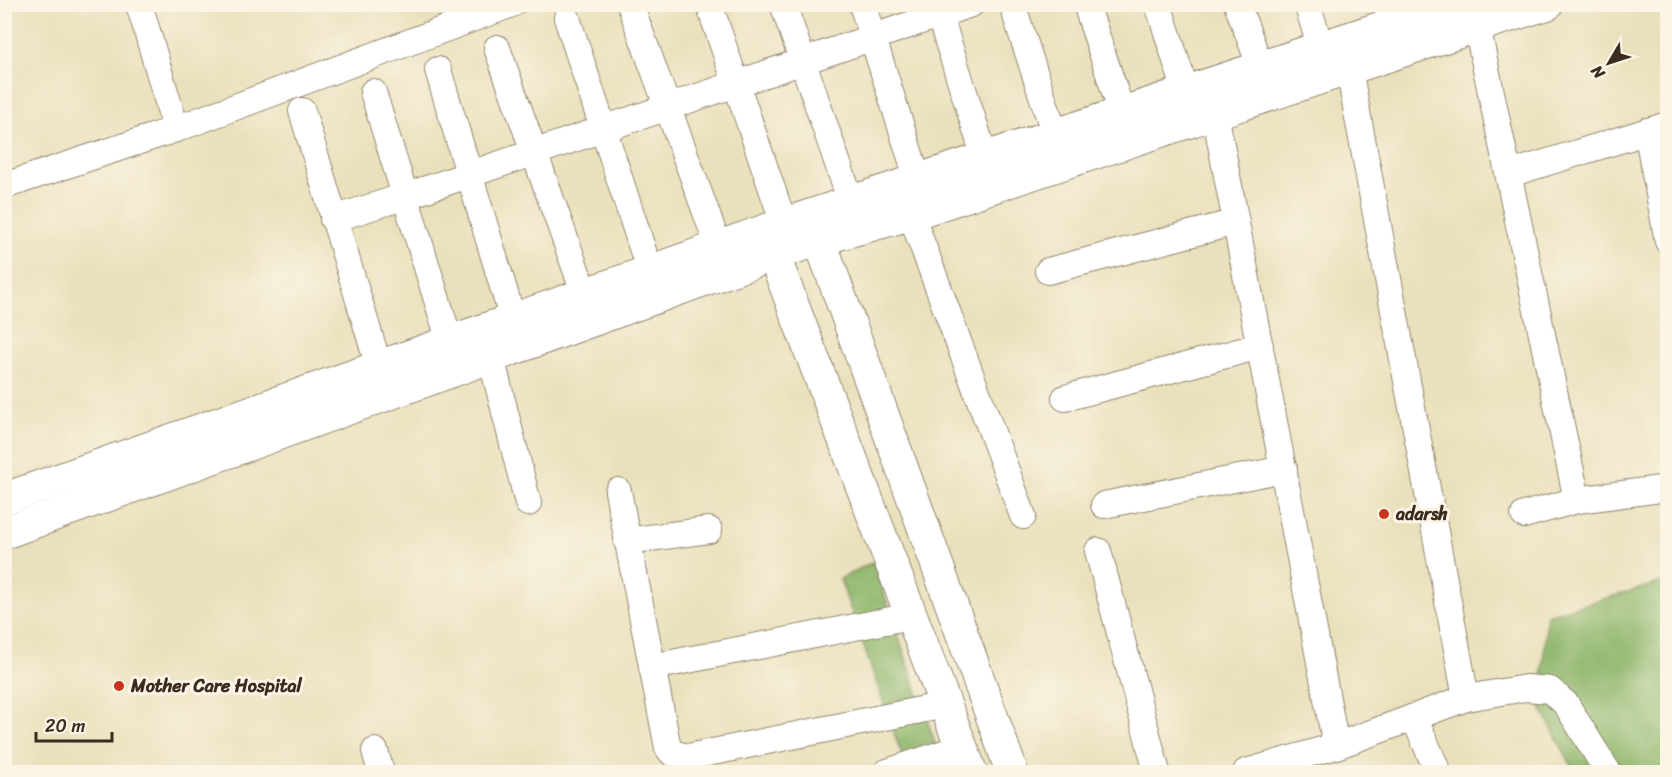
<svg xmlns="http://www.w3.org/2000/svg" width="1672" height="777" font-family="Sriracha,sans-serif">
<style>
.forest{fill:#90b76d;stroke:#667046;stroke-width:1.5}
.lines{fill:none;stroke-linecap:round;stroke-linejoin:round}
.minor-casing{stroke:#92856d;stroke-width:28}
.tertiary-casing{stroke:#92856d;stroke-width:34}
.minor{stroke:#fff;stroke-width:26}
.tertiary{stroke:#fff;stroke-width:32}
.poi-dot{fill:#c8321e;stroke:#fcf5e5;stroke-width:2}
.labels{text-anchor:middle;stroke-width:6;stroke-linejoin:round;paint-order:stroke}
.poi-label{font-size:18px;font-weight:bold;fill:#3b2a1e;stroke:#fcf5e5;text-anchor:start}
</style>
<rect width="100%" height="100%" fill="#fcf5e5"/>
<filter id="ink" filterUnits="userSpaceOnUse"><feTurbulence type="fractalNoise" baseFrequency=".0167" numOctaves="2"/><feDisplacementMap in="SourceGraphic" scale="12" xChannelSelector="R" yChannelSelector="G"/><feConvolveMatrix kernelMatrix="1 2 1 2 8 2 1 2 1" color-interpolation-filters="sRGB"/></filter>
<filter id="wash" filterUnits="userSpaceOnUse"><feTurbulence type="fractalNoise" baseFrequency=".008" numOctaves="4" result="noise"/><feDisplacementMap in="SourceGraphic" scale="24" xChannelSelector="R" yChannelSelector="G"/><feGaussianBlur stdDeviation="1.35" result="paint"/><feColorMatrix in="noise" values="0 0 0 0 0 0 0 0 0 0 0 0 0 0 0 0 0 1.4 0 .05"/><feComposite in="paint" operator="in"/></filter>
<g filter="url(#wash)">
<rect width="100%" height="100%" fill="#e9e0bc"/>
<g class="forest">
<path d="M873,562L945,772H908L840,579Z"/>
<path d="M1667,581V772H1575L1540,706L1547,615Z"/>
</g>
</g>
<g filter="url(#ink)">
<g class="lines">
<defs>
<g id="minor">
<path d="M139,4L176,129L512,4"/>
<path d="M630,4L719,248"/>
<path d="M709,4L784,224"/>
<path d="M783,4L851,202"/>
<path d="M862,4L918,180"/>
<path d="M936,4L985,158"/>
<path d="M1012,4L1055,135"/>
<path d="M1086,4L1122,113"/>
<path d="M1158,4L1186,92"/>
<path d="M1237,4L1261,68"/>
<path d="M1307,4L1321,48"/>
<path d="M567,18L650,272"/>
<path d="M1477,26L1577,500"/>
<path d="M497,48L585,295"/>
<path d="M1349,69L1466,698"/>
<path d="M438,70L513,320"/>
<path d="M373,92L450,342"/>
<path d="M302,111L379,367"/>
<path d="M1215,113L1336,746"/>
<path d="M1647,131L1668,241"/>
<path d="M1509,174L1668,125"/>
<path d="M4,186L176,129"/>
<path d="M911,214L1023,516"/>
<path d="M333,219L406,196L971,4"/>
<path d="M1048,271L1236,222"/>
<path d="M491,357L528,503"/>
<path d="M1065,398L1260,346"/>
<path d="M618,491L668,748L672,753L688,757L945,705"/>
<path d="M1104,505L1284,469"/>
<path d="M1524,515L1577,500L1668,488"/>
<path d="M627,541L709,530"/>
<path d="M1098,551L1157,772"/>
<path d="M652,667L911,616"/>
<path d="M1414,717L1438,772"/>
<path d="M375,751L381,772"/>
<path d="M887,772L962,747"/>
<path d="M1246,772L1336,746L1466,698L1526,688L1550,690L1566,704L1608,772"/>
</g>
<g id="tertiary">
<path d="M812,219L1012,772"/>
<path d="M766,235L971,772"/>
<path d="M4,499L784,224L1453,4"/>
<path d="M4,533L773,255L820,239L911,214L1477,26L1547,4"/>
</g>
</defs>
<use href="#minor" class="minor-casing"/>
<use href="#tertiary" class="tertiary-casing"/>
<use href="#minor" class="minor"/>
<use href="#tertiary" class="tertiary"/>
</g>
</g>
<g class="poi-dot">
<circle cx="1384" cy="514" r="6"/>
<circle cx="119" cy="686" r="6"/>
</g>
<g class="labels">
<g class="poi-label">
<text x="1396" y="520">adarsh</text>
<text x="131" y="692">Mother Care Hospital</text>
</g>
</g>
<rect width="1672" height="777" fill="none" stroke="#fcf5e5" stroke-width="24"/>
<g transform="translate(1609 63) rotate(231)" stroke="#fcf5e5" stroke-width="4.5" paint-order="stroke">
<path d="M0-4.5L10 22L0 15L-10 22Z" fill="#3b2a1e"/>
<text y="-9" font-size="16" font-weight="bold" text-anchor="middle" fill="#3b2a1e">N</text>
</g>
<path d="M36 732v9h76v-9" fill="none" stroke="#3b2a1e" stroke-width="3"/>
<text x="45" y="732" font-size="18" fill="#3b2a1e" stroke="#fcf5e5" stroke-width="4.5" paint-order="stroke">20 m</text>
</svg>
